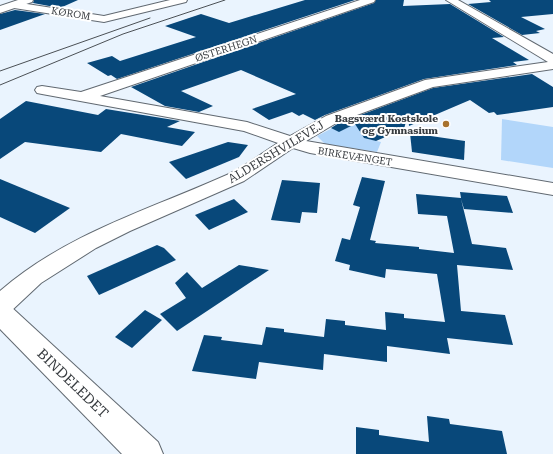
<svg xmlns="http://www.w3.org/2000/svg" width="553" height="454" font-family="'Roboto Serif',serif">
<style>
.green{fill:#b2d6fa}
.building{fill:#08487a}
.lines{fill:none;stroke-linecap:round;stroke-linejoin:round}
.minor-casing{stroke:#616971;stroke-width:2}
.tertiary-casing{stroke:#616971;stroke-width:2}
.minor{fill:#fff;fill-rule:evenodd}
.tertiary{fill:#fff;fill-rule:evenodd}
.tram{stroke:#4b5055;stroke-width:1}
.poi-dot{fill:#a8722d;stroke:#fff;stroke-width:1.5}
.labels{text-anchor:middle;stroke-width:4;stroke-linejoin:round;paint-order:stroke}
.far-street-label{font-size:10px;fill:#383c40;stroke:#fff}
.far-poi-label{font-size:10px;font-weight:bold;fill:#383c40;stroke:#fff;text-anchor:end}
.street-label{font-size:12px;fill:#383c40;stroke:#fff}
.near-street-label{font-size:14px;fill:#383c40;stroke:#fff}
</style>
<rect width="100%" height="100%" fill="#eaf4fe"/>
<g class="green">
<path d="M502,119L553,127V168L501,160Z"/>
<path d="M344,122L371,126L359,131L364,138L381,142L377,152L325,144L317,136Z"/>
</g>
<g class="building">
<path d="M34,0H78L60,8L33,3Z"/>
<path d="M305,0H355L117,79L111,75L108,76L87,63L112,56L120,61L196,37L165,26L201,14L229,23Z"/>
<path d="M376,0H404L403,6L450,4L504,37L492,38L529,60L513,62L517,65L424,79L325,115L315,120L303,114L299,116L292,112L269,120L252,109L296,94L241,70L181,91L213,106L199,112L165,106L131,87L374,3Z"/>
<path d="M489,0H553V14L521,17L545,29L536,31L540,33L522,35L468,4L491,2Z"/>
<path d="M15,10L45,14L0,30V14Z"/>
<path d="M532,74L553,87V107L497,115L494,112L489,113L470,100L409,126L408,114L404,129L376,141L364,138L355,124L339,132L331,128L339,123L433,88Z"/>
<path d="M26,101L98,115L106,109L180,121L167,127L195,132L182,146L121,134L101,152L25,142L0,159V119Z"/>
<path d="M410,133L465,141L464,160L412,152Z"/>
<path d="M228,142L248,145L239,157L186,179L169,162Z"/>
<path d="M362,177L385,181L370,240L376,241L375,243L419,247V249L454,253L447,216L418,214L416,194L461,198L460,192L507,196L513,213L464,209L461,199L472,244L506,248L513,270L457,265L461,311L505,315L513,345L447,338L450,354L387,346V362L324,354L323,370L259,362L256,379L192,371L204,335L222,337L221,340L262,345L266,327L284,329V332L324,337L326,319L345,321V325L386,330L385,312L404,314V318L445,322L437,274L386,269L385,278L349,270L350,265L335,261L342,238L350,240L360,207L353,205Z"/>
<path d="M0,179L70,208L35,233L0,217Z"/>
<path d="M282,180L320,183L317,213L302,212L300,223L271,220Z"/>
<path d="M234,199L248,212L209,230L195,215Z"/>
<path d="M157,245L164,248L176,260L99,295L87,276Z"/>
<path d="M239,265L269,270L177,331L160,314L186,298L175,283L187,272L202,288Z"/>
<path d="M145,310L162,320L132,348L115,337Z"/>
<path d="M427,416L449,419L450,424L502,431L507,454H356V427L379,430V435L429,442Z"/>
</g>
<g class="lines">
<defs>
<g id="minor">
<path d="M170,0H187L186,2L104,22L14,8L9,5L14,2L104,16Z"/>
<path d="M360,0H375L374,2L100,96L247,122L290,136L326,116L425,80L548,62L446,0H458L553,54V69L433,87L338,122L306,141L553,183V195L310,153L293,148L244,181L130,231L96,248L41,283L9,313L0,316V291C67,233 149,210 229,174C246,166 262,153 278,143L244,131L42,94L37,93L35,90L37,87L42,86L81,92Z"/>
</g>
<g id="tertiary">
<path d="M18,0H33L32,2L0,13V6Z"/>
<path d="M0,302L9,305L158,442L163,454H122L0,329Z"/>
</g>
</defs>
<use href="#minor" class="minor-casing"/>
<use href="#tertiary" class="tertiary-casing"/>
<use href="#minor" class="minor"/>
<use href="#tertiary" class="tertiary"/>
<g class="tram">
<path d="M0,71L150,18"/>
<path d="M0,85L123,34L225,0"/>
</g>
</g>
<circle class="poi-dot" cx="446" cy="124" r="4"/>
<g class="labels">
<g class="far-street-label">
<text transform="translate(71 13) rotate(9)" y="4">KØROM</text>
<text transform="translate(226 48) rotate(-18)" y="4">ØSTERHEGN</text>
<text transform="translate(355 156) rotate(9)" y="4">BIRKEVÆNGET</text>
</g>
<g class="far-poi-label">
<text x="438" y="122">Bagsværd Kostskole<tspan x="438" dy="12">og Gymnasium</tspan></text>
</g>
<g class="street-label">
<text transform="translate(276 152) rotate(-31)" y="4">ALDERSHVILEVEJ</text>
</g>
<g class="near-street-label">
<text transform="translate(73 383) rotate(44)" y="5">BINDELEDET</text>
</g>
</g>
</svg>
